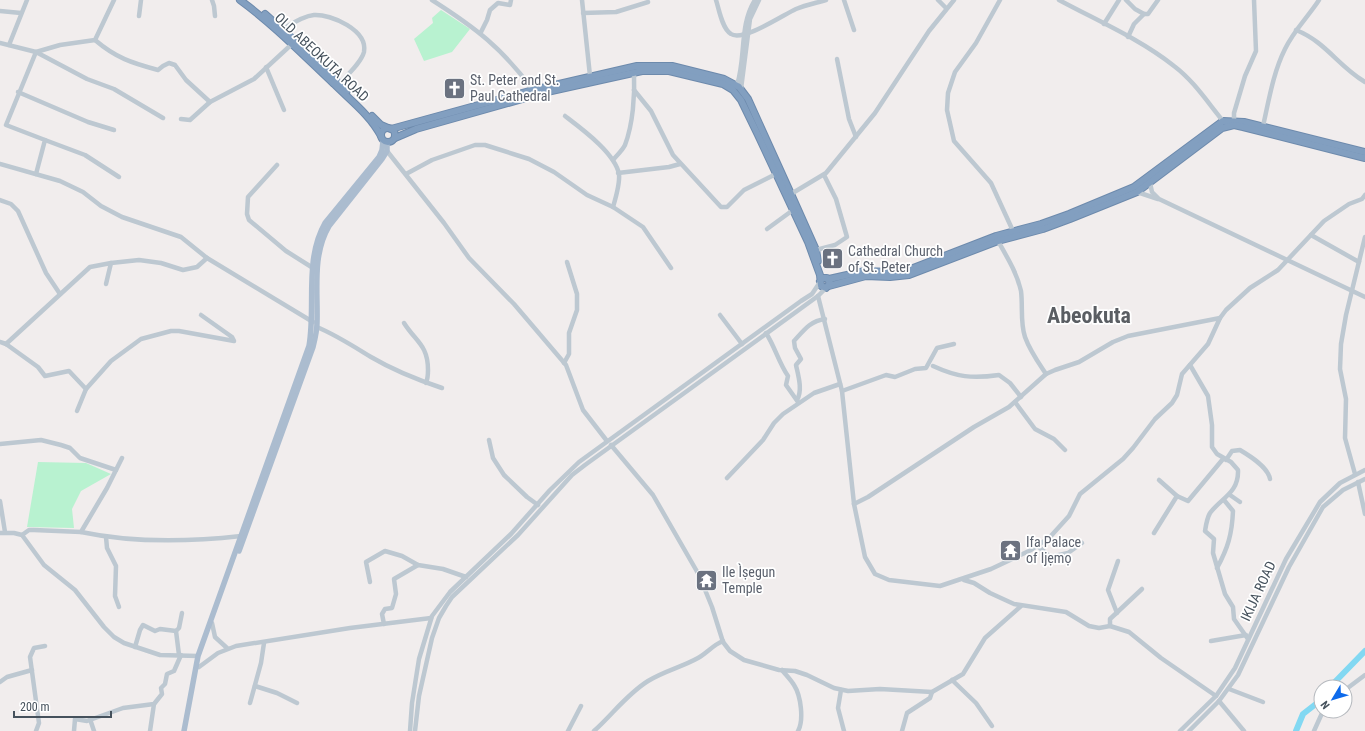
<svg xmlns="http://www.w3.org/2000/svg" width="1365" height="731" font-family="'Roboto Condensed',sans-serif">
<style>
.green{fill:#b8f2d0}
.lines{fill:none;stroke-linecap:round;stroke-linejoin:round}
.river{stroke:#82d8f2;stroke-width:6}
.highway-casing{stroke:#6d8aac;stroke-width:8}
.minor{stroke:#bdc8d1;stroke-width:4.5}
.major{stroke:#abbccf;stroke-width:5.5}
.highway{stroke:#829fc0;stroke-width:6}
.labels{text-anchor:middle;stroke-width:3.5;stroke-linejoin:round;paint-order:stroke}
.street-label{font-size:14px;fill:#45515c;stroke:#fff}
.worship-label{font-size:14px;fill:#5b616d;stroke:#fff;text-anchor:start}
.town-label{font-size:22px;font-weight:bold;fill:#5a5e63;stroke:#fff}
</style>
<rect width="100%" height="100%" fill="#f1eded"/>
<g class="green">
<path d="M441,10L470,29L452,52L424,61L414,39L433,23L432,18Z"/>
<path d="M38,462L86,463L111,474L81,491L72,509L74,528L27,527Z"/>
</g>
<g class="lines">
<g class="river">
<path d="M1330,687L1365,651"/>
<path d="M1296,731L1303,714L1321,700"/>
</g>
<defs>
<g id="highway">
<path d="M240,0C274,25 303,55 334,84C350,100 370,115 381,136"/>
<path d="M265,14L302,47L347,91"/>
<path d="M372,116L381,125L388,128"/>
<circle cx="388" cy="135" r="7"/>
<path d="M391,129L533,90L637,66H672L724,79L739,87L748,99L791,194L816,250L818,261"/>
<path d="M395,138L416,129L547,92L642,71H669L723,84L733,90L741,100L758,135L808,242L820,275L821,286L826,288L830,283L827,278H823L820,281"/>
<path d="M829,279L865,271L890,272L908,270L996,236L1041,224L1069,214L1134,187L1223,121L1244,122L1365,152"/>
<path d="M829,286L866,276L890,277L909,275L998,241L1043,229L1070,219L1137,192L1222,128L1234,125L1243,127L1365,158"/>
</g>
</defs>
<use href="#highway" class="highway-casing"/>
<g class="minor">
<path d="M212,0L214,6L215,16"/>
<path d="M432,0C476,28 502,48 533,90"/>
<path d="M582,0L590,76"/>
<path d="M716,0C719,9 722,29 731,34C743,42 783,15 796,9C806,5 816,3 826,0"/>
<path d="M844,0L854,30"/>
<path d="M938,0L946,8"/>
<path d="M1000,0L976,43L955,72L948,93L947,110L954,141L991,183L1013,231"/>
<path d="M1059,0C1098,21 1140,39 1174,66C1194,81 1208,103 1223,121"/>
<path d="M1126,0L1135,9L1144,14"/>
<path d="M0,11L21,13"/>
<path d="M583,13L616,12L648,2"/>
<path d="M139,16L141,0"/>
<path d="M1104,24L1119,0"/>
<path d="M283,29C291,24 303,16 314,15C331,14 368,30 364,52C361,63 347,75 339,84"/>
<path d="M1296,30C1326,42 1338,66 1365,82"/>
<path d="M481,32L487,20L490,10L498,3L510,5L511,0"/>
<path d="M1128,37L1134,24L1144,14H1148L1158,0"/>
<path d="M95,40C116,58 132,63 158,70L163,66L169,63L175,65L186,80L210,102"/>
<path d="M0,43L36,52L87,79L114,89L163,118"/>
<path d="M9,45L27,0"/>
<path d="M837,59L849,119L856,137"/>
<path d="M266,67L284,110"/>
<path d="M737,85C746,58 739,25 755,0"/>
<path d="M741,89L750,19L759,0"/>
<path d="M634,90L651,111L673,155L721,207H727L744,190L776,174"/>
<path d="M18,92L88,122L114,130"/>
<path d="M565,116C582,129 615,153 619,174C620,184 616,197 613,207"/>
<path d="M181,119L190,120L210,102L254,79L292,44"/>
<path d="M1234,120V113L1245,76L1256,51L1254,0"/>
<path d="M1263,126C1269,100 1273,73 1285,49C1294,30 1308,17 1319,0"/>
<path d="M45,140L85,155L119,177"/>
<path d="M387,151L444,223L469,258L514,304L566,365L583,410L607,441"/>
<path d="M613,160C617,155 622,151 625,145C633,124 635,95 634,73"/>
<path d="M0,164L60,181L83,192L101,206L122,217L181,237L207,258L313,322"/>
<path d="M277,165L248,197L247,214L249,220L286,251L313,268"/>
<path d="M618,173L669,167L680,164"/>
<path d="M36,174L45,140L6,125L36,52L60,45L95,40L114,0"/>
<path d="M406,174L432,160L475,145H485L529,159L554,172L587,195L613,207L643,227L671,268"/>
<path d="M1150,183L1152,192L1159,199L1365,297"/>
<path d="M1137,192L1158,199"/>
<path d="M791,194L826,173L875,113L929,31L954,0"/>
<path d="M0,200L11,204L18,211L46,273L60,294"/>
<path d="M767,229L793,210"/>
<path d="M1311,235L1359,262"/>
<path d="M998,241C1007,257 1017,273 1021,291C1023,306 1020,322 1025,337C1030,351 1038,362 1046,374"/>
<path d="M816,250L835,245L847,237L836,199L824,175"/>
<path d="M111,263L139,260L161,263L183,270L197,267L207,258"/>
<path d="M818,296L842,391L854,504L865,557L875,574L889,580L940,586L991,569L1031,550L1050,537L1069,516L1080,494L1123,459L1133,448L1155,419L1172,403L1177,395L1182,374L1208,344L1220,318L1226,310L1250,288L1278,270L1324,221L1349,204L1362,199L1365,195"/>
<path d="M720,315L742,344"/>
<path d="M404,323C416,342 428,345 428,370C428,375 428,378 426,383"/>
<path d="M317,327C336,335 353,346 371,357C393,370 418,380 442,388"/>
<path d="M766,333C775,347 779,363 788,376L786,385L798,402"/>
<path d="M0,342L6,344L38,367L45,376L69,371L86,389"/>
<path d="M6,344L90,267L111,263L106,284"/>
<path d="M564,363L569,354V333L577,310V294L567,262"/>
<path d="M1190,365L1208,396L1212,425V447L1217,454L1231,462L1238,470C1239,493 1221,498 1210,513C1207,518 1206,525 1205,531L1214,539L1213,553L1225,594L1233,607L1234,619L1248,639"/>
<path d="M933,366C957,377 972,379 999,375L1010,383L1021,397"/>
<path d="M842,391L886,375L895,377L915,369L926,368L937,348L954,344"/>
<path d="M797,400C803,390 798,375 796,365L801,359L795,348L794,341C804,330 810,321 825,319"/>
<path d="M1015,402L1035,429L1054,439L1065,450"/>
<path d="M77,411L86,389L111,361L141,339L171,331H179L234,341L232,337L201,315"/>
<path d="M489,440L493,458L504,475L527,497L538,505"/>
<path d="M0,444L41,440L61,445L70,448L80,458L116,470"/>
<path d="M611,445L653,495L699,575L712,607L723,642L730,651L744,660L779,670L795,671L807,675L834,688L848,691L880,689L932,692L963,674L985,638L1021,606"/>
<path d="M1226,460L1232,451L1240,450C1250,456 1268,467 1270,479"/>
<path d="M1355,474L1345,438L1346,399L1340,369L1341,344L1346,315L1365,237"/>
<path d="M727,478L763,440L774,423L783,414L814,393L840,384"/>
<path d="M1159,480L1177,496L1188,501L1223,459"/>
<path d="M1358,482L1365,514"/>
<path d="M1230,495L1240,502"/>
<path d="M0,501L5,532"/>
<path d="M854,504L868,497L974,427L1009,407L1046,374L1055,370L1079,362L1113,342L1128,336L1220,318"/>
<path d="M81,532C133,543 188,542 241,536"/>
<path d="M0,533H14L22,535L44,565L75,590L104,627L114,637L124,643L160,655L198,656"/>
<path d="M1154,533L1177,496"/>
<path d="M22,535L29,530H34L81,532L107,488L122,458"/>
<path d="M106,537L107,548L116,566L115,596L119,607"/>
<path d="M1038,546L1050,557L1068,553L1082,543"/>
<path d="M1217,568C1228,548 1232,534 1233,511L1224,500"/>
<path d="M964,580L974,583L990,593L1014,604L1066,612L1089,626L1099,628L1110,626L1129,632L1161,658L1216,696"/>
<path d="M370,582L366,562L385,551L402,556L418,565L443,569L466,577"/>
<path d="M1117,613L1108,590L1118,561"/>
<path d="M212,623L215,637L227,648"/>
<path d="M384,624L382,614L385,609L392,608L396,594L394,579L418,565"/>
<path d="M1110,626V619L1142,589"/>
<path d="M1211,641L1246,635"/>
<path d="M135,647L140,630L143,625L155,631L160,629L176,631"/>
<path d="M179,655L176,631L179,628L182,613"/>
<path d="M199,667L218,653L236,646L350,628L431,618"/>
<path d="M782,670C786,675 791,680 794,685C801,696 804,720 798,731"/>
<path d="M952,680L976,703L992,726"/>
<path d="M0,682L7,677L32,670"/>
<path d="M255,686L277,693L297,703"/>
<path d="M1229,689L1263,702"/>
<path d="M841,690L838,708L844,731"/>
<path d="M1345,690L1365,675"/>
<path d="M1219,701L1244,731"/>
<path d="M250,703L261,663L264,643"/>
<path d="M90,719L94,731"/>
<path d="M36,731L39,723L30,657L34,648L45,646"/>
<path d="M74,731L75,719L87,721L123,708L154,704L162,694L161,688L165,684L167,674L174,671L181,655"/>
<path d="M150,731L154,704"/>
<path d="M410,731L412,703L419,659L432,616L450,592L511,534L550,490L579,462L801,301L812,294L820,282"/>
<path d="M415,731L419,696L432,638L439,618L446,606L452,597L518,535L572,475L585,465L818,296L826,288"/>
<path d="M568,731L581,706"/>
<path d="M594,731C612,715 627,694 648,681C664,671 682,667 698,658C707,653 713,645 723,641"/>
<path d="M902,731L907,713L930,698L932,692"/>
<path d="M1180,731L1216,696L1235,668L1286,559L1320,502L1340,483L1365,470"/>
<path d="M1189,731L1219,701L1238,675L1289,567L1323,507L1343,490L1365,479"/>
<path d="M1314,731L1323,711"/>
</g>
<g class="major">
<path d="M239,551L313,347C315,339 317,331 317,323C318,290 312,255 329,226L382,159L387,151V143"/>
<path d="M184,731L198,656L309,346C316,306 304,260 325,223L379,157L382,150L383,141"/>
</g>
<use href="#highway" class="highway"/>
</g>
<defs>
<symbol id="church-square" viewBox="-11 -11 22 22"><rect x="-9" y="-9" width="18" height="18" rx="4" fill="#6b7280" stroke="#fff"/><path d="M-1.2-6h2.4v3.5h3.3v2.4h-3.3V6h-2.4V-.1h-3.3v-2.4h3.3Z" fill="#fff"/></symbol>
<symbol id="temple-square" viewBox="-11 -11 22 22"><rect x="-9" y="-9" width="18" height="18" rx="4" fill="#6b7280" stroke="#fff"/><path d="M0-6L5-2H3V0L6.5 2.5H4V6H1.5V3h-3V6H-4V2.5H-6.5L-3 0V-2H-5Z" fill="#fff"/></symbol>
</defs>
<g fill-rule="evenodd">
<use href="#church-square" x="442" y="76" width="25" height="25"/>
<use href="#church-square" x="820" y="246" width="25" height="25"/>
<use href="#temple-square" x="998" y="538" width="25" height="25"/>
<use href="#temple-square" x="694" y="568" width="25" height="25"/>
</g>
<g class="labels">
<g class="street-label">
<text transform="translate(322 57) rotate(43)" y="5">OLD ABEOKUTA ROAD</text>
<text transform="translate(1258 591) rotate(-65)" y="5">IKIJA ROAD</text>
</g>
<g class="worship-label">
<text x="470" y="85">St. Peter and St.<tspan x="470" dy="16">Paul Cathedral</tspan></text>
<text x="848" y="256">Cathedral Church<tspan x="848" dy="16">of St. Peter</tspan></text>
<text x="1026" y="547">Ifa Palace<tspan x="1026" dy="16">of Ijẹmọ</tspan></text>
<text x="722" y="577">Ile Ìṣegun<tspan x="722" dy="16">Temple</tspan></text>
</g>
<g class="town-label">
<text x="1089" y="323">Abeokuta</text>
</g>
</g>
<g transform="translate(1333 699) rotate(232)"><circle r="19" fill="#ffffff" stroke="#b5b9be"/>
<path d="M0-3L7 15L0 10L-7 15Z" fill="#0d6aeb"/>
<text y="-6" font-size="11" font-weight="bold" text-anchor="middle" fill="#45515c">N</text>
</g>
<path d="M14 711v6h97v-6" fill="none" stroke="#45515c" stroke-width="2"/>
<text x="20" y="711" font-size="12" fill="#45515c" stroke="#ffffff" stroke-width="3" paint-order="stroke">200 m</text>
</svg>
